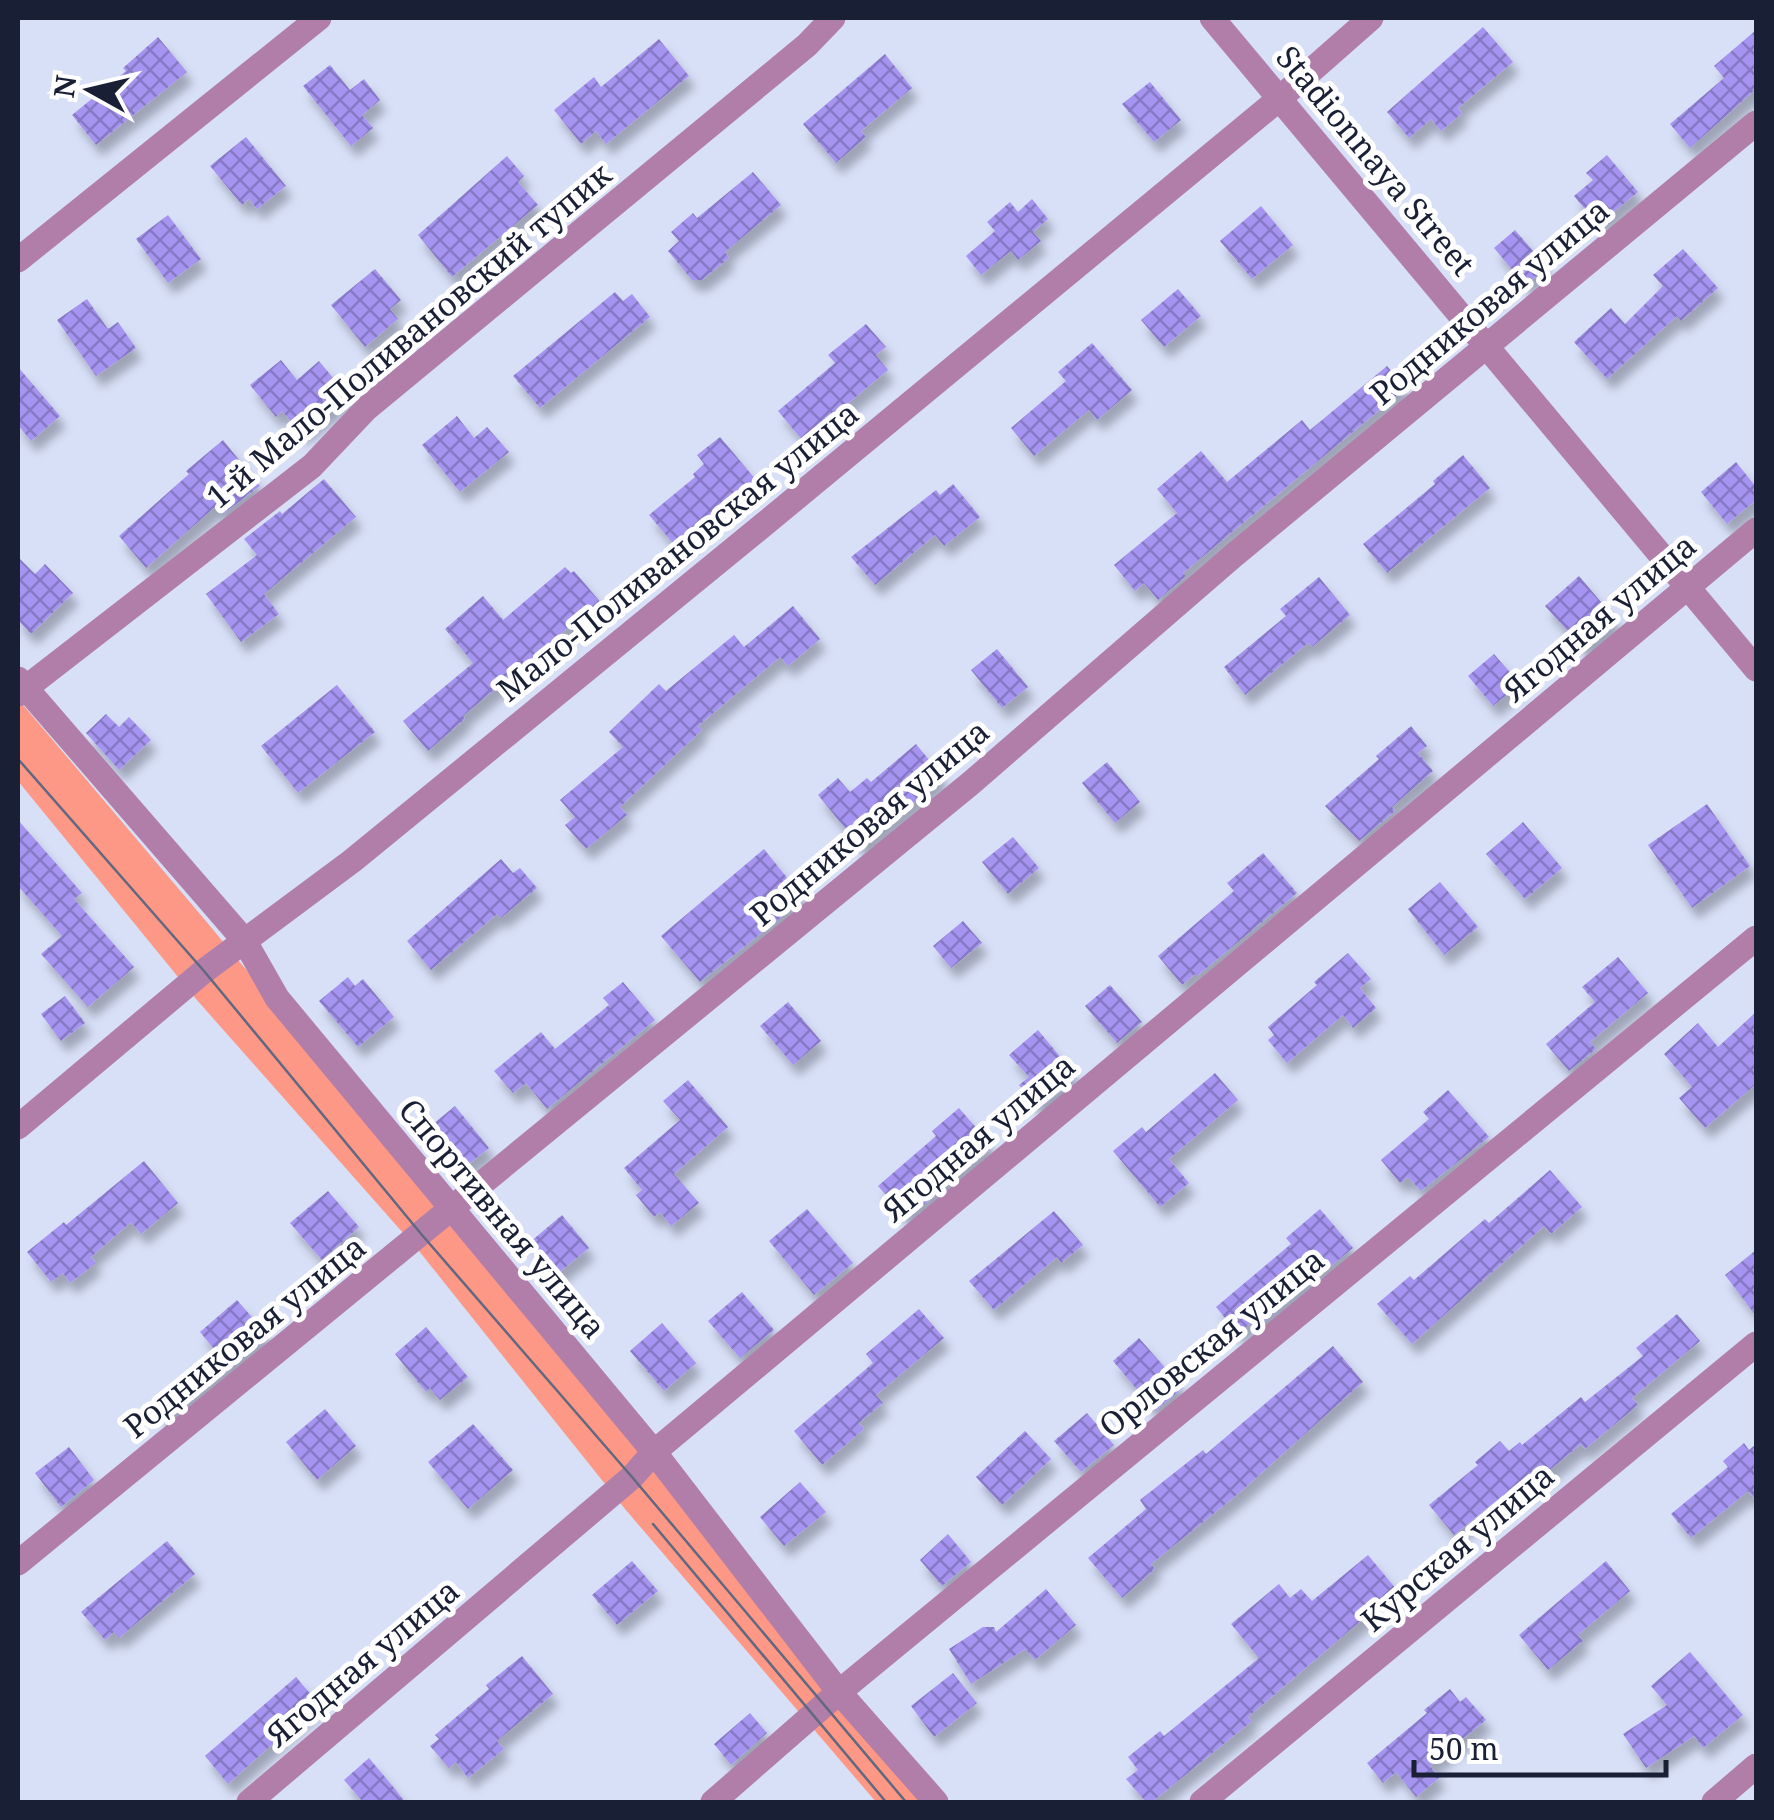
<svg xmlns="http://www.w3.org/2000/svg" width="1774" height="1820" font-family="'Noto Serif',serif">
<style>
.grass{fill:#fc9885}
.building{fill:url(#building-cross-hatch);filter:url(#shadow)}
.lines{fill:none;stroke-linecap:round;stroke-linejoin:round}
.street{stroke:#b17eaa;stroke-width:25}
.tram{stroke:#62687f;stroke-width:2.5}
.labels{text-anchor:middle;stroke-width:10;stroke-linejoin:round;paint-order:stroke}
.street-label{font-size:32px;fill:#191f34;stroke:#fff}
</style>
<defs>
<pattern id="building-cross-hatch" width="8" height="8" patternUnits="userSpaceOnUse" patternTransform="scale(2.5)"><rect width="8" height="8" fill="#a694f1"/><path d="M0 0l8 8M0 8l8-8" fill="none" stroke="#8678c4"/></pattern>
<filter id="shadow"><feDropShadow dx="6" dy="11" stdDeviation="5" flood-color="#0004"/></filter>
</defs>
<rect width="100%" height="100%" fill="#d8e0f8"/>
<path class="grass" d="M18,699L205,920L934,1802H876L625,1509L419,1251L196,999L18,781Z"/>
<g class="building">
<path d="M1483,27L1513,62L1458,108L1462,113L1441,131L1431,119L1409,138L1387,112Z"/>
<path d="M1756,30V89L1690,148L1670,124L1724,78L1714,66Z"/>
<path d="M158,37L187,72L96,145L72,115L126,71L123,68Z"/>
<path d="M659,39L689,76L606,144L596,131L581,144L554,110L594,77L601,87Z"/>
<path d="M885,54L912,88L861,131L866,137L836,163L803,124Z"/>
<path d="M330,65L350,90L364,79L380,100L362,115L373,128L351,146L303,86Z"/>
<path d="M1150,82L1181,120L1154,142L1122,104Z"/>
<path d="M246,137L286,186L257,209L249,199L242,205L210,166Z"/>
<path d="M1607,155L1638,192L1598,225L1574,196L1593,180L1586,173Z"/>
<path d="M507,156L524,176L518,182L538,205L452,277L418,235Z"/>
<path d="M753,172L781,205L725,252L729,258L702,280H692L668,251L679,241L671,232L693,213L697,218Z"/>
<path d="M1032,199L1048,219L1033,232L1041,241L1018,260L1011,251L981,275L966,256L995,231L987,222L1010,202L1018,212Z"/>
<path d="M1261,206L1293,245L1252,279L1220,241Z"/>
<path d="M168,215L201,259L168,283L136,239Z"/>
<path d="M1515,230L1547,267L1525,285L1494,248Z"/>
<path d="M1683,249L1718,288L1681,321L1677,316L1607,379L1574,342L1611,308L1625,324L1663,286L1653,275Z"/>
<path d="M375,269L401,300L390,309L398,319L365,347L331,305Z"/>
<path d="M1178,289L1201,316L1164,347L1141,320Z"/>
<path d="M615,292L623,301L632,294L650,317L540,408L513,376Z"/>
<path d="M87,299L108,329L118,322L136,348L96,376L57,320Z"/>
<path d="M866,324L886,347L876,355L888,370L803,441L778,411L835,363L828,355Z"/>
<path d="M1092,343L1132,390L1097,420L1089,410L1034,456L1011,428L1066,381L1058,372Z"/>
<path d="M281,360L297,380L319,361L348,396L301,434L282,411L276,417L250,385Z"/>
<path d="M1387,366L1406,388L1183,573L1186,576L1158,600L1144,583L1135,591L1114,565L1177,513L1157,489L1201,451L1227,482L1302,420L1310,430Z"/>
<path d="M18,367L60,416L31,441L18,425Z"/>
<path d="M457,416L474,438L487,427L509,452L460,492L422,445Z"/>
<path d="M720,437L757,481L677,548L649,515L695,477L693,474L704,464L697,455Z"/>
<path d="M223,440L260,486L223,514L216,506L146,568L119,536L189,474L186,471Z"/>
<path d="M1463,455L1490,488L1387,573L1363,544L1435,484L1433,481Z"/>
<path d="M1736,462L1756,487V500L1727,524L1701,492Z"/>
<path d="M324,479L356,517L264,594L279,614L241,642L206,594L257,555L244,539L280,511L282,514Z"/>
<path d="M953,484L980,517L944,546L935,535L875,585L851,557L936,490L940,495Z"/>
<path d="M18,557L35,574L45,564L73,593L31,634L18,620Z"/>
<path d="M565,567L571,573L574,571L603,605L573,629L570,626L463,716L465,719L428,751L403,721L473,663L445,629L483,596L503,620Z"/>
<path d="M1579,576L1618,622L1585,650L1545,606Z"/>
<path d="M1319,577L1350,615L1312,647L1308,643L1245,695L1224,667L1286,616L1280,609Z"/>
<path d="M793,606L820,639L788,666L780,657L698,726L702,730L620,807L627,815L586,849L565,825L575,817L560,800L623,747L609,732L659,684L666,691L734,635L744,647Z"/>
<path d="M997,649L1028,687L1002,708L971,670Z"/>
<path d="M1494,654L1520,684L1493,706L1468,676Z"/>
<path d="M337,685L375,732L298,793L261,746Z"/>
<path d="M106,714L119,727L129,717L151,740L119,770L86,733Z"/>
<path d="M1411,726L1427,746L1418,753L1433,771L1392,807L1395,811L1359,841L1325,806L1379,759L1376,756Z"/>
<path d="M916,744L943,777L862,849L818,795L838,778L850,792L867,778L871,782Z"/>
<path d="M1107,762L1140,802L1115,823L1082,783Z"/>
<path d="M1707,804L1750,866L1692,908L1648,845Z"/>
<path d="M18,820L82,893L74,899L134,967L88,1007L41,954L62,936L18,886Z"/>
<path d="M1523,822L1562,868L1525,899L1486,854Z"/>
<path d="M1013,837L1039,868L1008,894L982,862Z"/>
<path d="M764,849L804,899L700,982L661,936Z"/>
<path d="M1263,853L1297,893L1197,976L1195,974L1182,985L1158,956L1234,891L1227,883Z"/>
<path d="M501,859L513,873L520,868L537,888L501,918L497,914L431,970L407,941Z"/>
<path d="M1440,882L1478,927L1444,955L1408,909Z"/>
<path d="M963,921L982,943L951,968L933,946Z"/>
<path d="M1348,953L1371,979L1360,988L1376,1008L1353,1028L1343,1015L1287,1063L1268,1040L1274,1035L1268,1027L1317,985L1314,982Z"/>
<path d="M1618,957L1648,993L1590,1042L1596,1049L1569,1071L1546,1044L1595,1002L1582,987Z"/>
<path d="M348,977L355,986L363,979L394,1017L358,1047L319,1001Z"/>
<path d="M623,982L655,1020L547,1109L526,1083L513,1093L494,1071L541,1032L555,1049L609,1005L603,998Z"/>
<path d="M1110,985L1142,1022L1117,1043L1085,1006Z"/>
<path d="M65,996L85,1023L61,1041L41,1014Z"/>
<path d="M788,1002L821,1041L793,1065L760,1026Z"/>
<path d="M1756,1012V1084L1705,1128L1679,1098L1692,1087L1664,1054L1698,1023L1718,1047Z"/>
<path d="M1038,1030L1077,1077L1039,1109L1019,1085L1029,1077L1009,1055Z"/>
<path d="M1215,1073L1238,1100L1169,1159L1189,1183L1160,1207L1113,1151L1142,1127L1146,1132Z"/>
<path d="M688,1080L728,1127L674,1174L699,1203L671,1226L660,1212L654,1217L636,1195L642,1190L624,1168L680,1120L663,1101Z"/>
<path d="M1448,1090L1489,1137L1421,1191L1408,1177L1400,1183L1381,1160L1429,1119L1423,1112Z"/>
<path d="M455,1106L489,1148L460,1171L426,1130Z"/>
<path d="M959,1108L993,1147L907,1219L878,1186L936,1136L932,1131Z"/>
<path d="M144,1161L178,1203L141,1234L131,1222L91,1257L96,1263L70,1283L63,1273L51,1282L27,1252L64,1222L66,1225Z"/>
<path d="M1550,1170L1582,1207L1551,1234L1544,1226L1412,1344L1377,1304L1410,1276L1414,1280L1485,1219L1489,1223Z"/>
<path d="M328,1191L359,1227L322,1260L290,1223Z"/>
<path d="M807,1209L853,1263L814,1295L769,1241Z"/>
<path d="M1320,1209L1353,1248L1260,1325L1255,1319L1238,1334L1216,1307L1291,1244L1286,1238Z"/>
<path d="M1054,1211L1083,1245L1061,1263L1057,1257L994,1310L969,1281Z"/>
<path d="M562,1215L589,1248L556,1275L529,1243Z"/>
<path d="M1756,1250V1316L1725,1275Z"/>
<path d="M742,1292L774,1330L740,1358L708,1321Z"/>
<path d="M237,1300L269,1337L168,1420L153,1402L214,1349L200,1332Z"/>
<path d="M919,1309L944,1338L876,1395L883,1403L859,1423L864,1429L822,1465L794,1431L873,1363L866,1354Z"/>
<path d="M1677,1314L1700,1341L1632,1398L1638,1405L1585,1449L1581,1444L1521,1494L1514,1486L1454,1535L1429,1505L1478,1465L1475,1462L1500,1441L1509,1451L1520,1442L1522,1445L1581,1397L1585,1402L1643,1356L1636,1348Z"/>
<path d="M662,1323L696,1363L664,1391L630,1351Z"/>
<path d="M426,1327L468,1377L440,1400L430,1388L426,1392L395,1354Z"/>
<path d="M1139,1338L1183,1388L1155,1411L1113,1361Z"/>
<path d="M1333,1346L1363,1382L1238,1494L1151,1564L1155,1569L1122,1598L1088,1558L1146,1509L1140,1500L1203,1450L1206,1454Z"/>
<path d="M325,1409L356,1446L317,1480L286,1442Z"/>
<path d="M1087,1413L1114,1445L1081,1472L1054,1441Z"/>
<path d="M473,1424L513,1470L468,1509L428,1462Z"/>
<path d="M1025,1431L1051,1459L1002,1505L976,1477Z"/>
<path d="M1744,1443L1749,1450L1756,1444V1501L1748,1491L1691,1538L1671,1514L1728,1467L1723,1461Z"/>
<path d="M69,1447L94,1480L61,1507L35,1473Z"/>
<path d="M800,1482L826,1512L784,1546L760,1517Z"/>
<path d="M948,1534L971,1562L942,1586L920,1560Z"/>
<path d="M167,1541L195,1574L119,1638L114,1632L105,1640L81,1612Z"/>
<path d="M1368,1555L1397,1590L1248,1717L1252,1721L1152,1802H1146L1126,1779L1138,1770L1128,1757L1160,1731L1164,1736L1259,1658L1231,1624L1279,1584L1290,1598L1301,1589L1312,1601Z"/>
<path d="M632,1561L658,1591L617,1625L592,1595Z"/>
<path d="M1606,1561L1630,1591L1578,1635L1583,1641L1548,1670L1519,1635Z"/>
<path d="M1046,1589L1076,1625L1035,1660L1025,1649L971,1684L949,1649L983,1627H994L996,1632Z"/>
<path d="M1690,1652L1743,1715L1703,1748L1694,1736L1646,1768L1623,1734L1667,1705L1651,1686Z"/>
<path d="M522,1656L553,1694L497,1741L504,1749L468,1778L456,1762L449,1768L430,1746L439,1739L435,1735L489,1689L486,1685Z"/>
<path d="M953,1673L977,1703L934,1737L911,1706Z"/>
<path d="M296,1677L318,1703L228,1784L205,1756Z"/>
<path d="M1450,1689L1460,1702L1466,1697L1486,1720L1430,1766L1440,1777L1416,1797L1396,1772L1383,1783L1367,1763L1427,1713L1424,1710Z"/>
<path d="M750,1713L767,1733L731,1765L714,1744Z"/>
<path d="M369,1758L395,1789L405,1802H363L344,1780Z"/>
</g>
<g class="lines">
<g class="street">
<path d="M1212,18L1756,669"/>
<path d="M18,260L319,18"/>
<path d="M18,679L244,940L277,998L654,1452L839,1692L936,1802"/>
<path d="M18,694L312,466L367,408L807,45L833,18"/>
<path d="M18,1127L204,971L352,861L762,526L1279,99L1371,18"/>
<path d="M18,1563L971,783L1233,556L1756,123"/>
<path d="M249,1802L632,1477L654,1452L1756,530"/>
<path d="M713,1802L839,1692L1756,938"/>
<path d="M1202,1802L1756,1344"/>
<path d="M1714,1802L1756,1766"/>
</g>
<g class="tram">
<path d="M18,759L204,971L422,1235L632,1477L906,1802"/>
<path d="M653,1524L886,1802"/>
</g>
</g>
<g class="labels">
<g class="street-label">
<text transform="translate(1375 161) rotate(50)" y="11">Stadionnaya Street</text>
<text transform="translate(1490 302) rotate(-40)" y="11">Родниковая улица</text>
<text transform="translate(409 336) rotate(-40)" y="11">1-й Мало-Поливановский тупик</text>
<text transform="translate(678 552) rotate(-39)" y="11">Мало-Поливановская улица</text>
<text transform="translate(1600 618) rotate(-40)" y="11">Ягодная улица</text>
<text transform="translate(870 823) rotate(-40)" y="11">Родниковая улица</text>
<text transform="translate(979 1138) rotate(-40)" y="11">Ягодная улица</text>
<text transform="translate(502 1219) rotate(50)" y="11">Спортивная улица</text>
<text transform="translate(245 1337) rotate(-39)" y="11">Родниковая улица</text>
<text transform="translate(1212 1343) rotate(-39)" y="11">Орловская улица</text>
<text transform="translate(1458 1548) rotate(-40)" y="11">Курская улица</text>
<text transform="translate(363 1663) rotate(-40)" y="11">Ягодная улица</text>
</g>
</g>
<rect width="1774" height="1820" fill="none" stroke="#191f34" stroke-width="40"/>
<g transform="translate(90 90) rotate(278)" stroke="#ffffff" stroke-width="8" paint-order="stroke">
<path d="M0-8L18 38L0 25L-18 38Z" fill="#191f34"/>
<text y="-15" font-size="28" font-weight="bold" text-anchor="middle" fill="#191f34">N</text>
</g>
<path d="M1414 1760v15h252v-15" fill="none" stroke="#191f34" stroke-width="5"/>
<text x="1429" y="1760" font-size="30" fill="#191f34" stroke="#ffffff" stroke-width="8" paint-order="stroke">50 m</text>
</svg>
